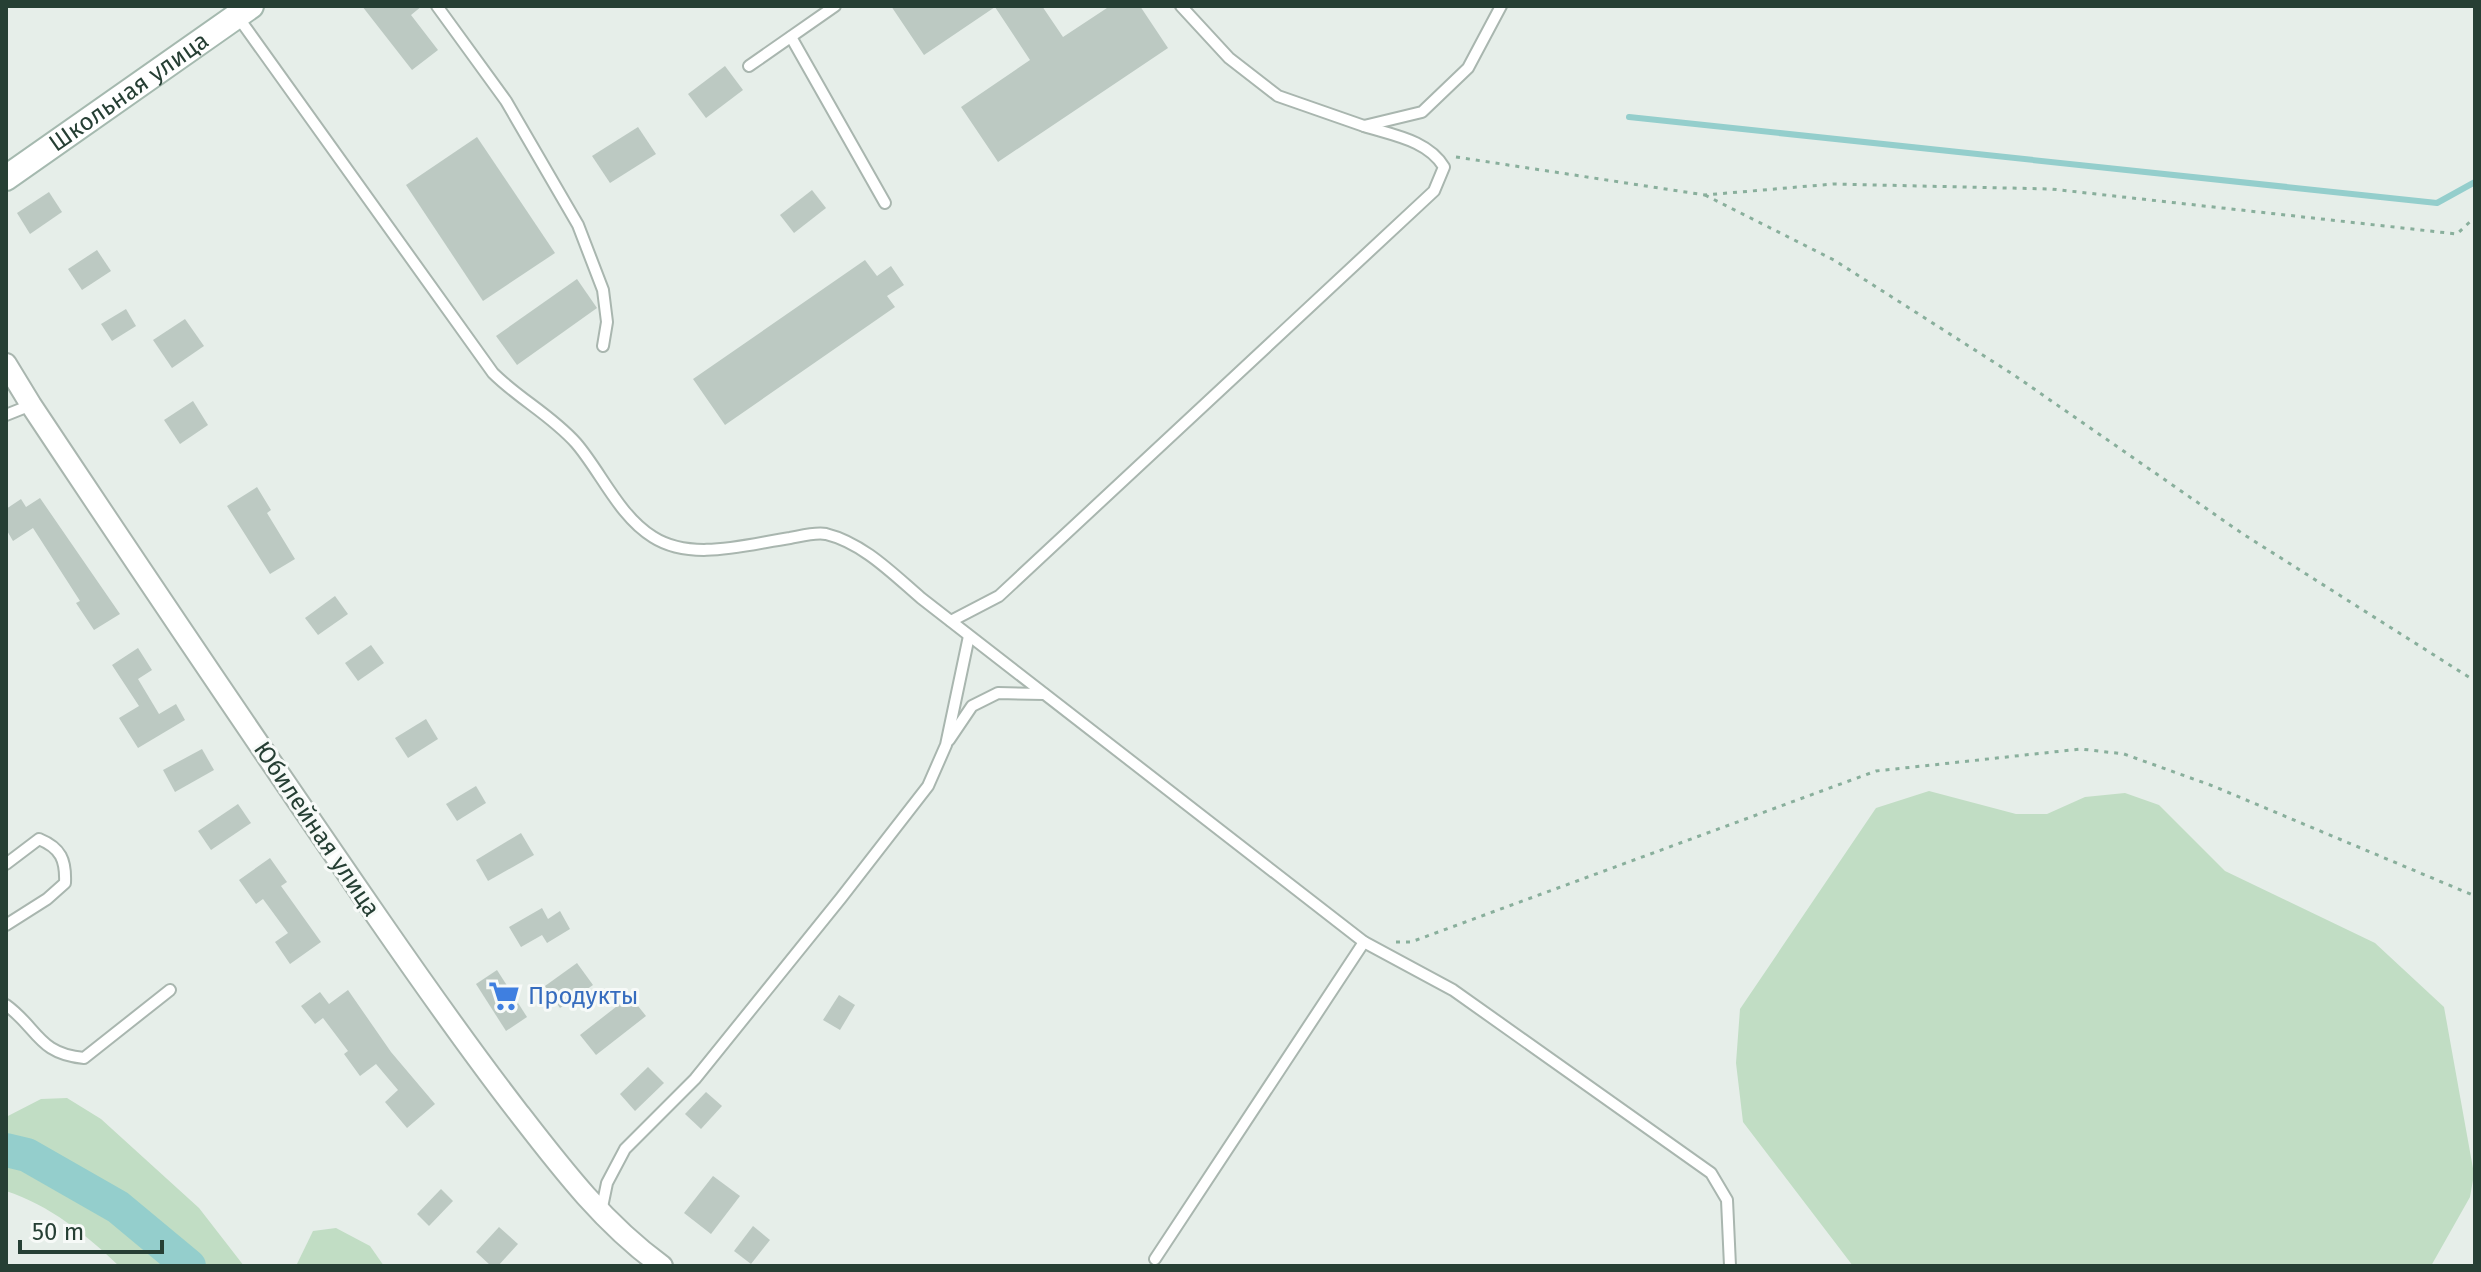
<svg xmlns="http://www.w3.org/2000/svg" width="2481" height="1272" font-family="'Fira Sans',sans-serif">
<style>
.green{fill:#c1ddc4}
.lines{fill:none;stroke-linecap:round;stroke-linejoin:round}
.stream{stroke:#94cecc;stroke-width:6}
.river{stroke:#94cecc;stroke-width:34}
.building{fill:#bcc9c2}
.lane-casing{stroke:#a9b6af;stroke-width:14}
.street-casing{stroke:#a9b6af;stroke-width:24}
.secondary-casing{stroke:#a5b9af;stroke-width:28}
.path{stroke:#89af9c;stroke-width:3;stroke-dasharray:4 6;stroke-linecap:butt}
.lane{stroke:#fff;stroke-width:10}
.street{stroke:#fff;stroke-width:20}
.secondary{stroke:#fff;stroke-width:24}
.labels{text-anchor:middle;stroke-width:6;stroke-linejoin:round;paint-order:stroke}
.street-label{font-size:24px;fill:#263f34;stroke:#f7faf8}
.shop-label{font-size:24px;fill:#366cbe;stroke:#f7faf8;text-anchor:start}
</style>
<rect width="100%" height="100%" fill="#e6eee9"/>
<g class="green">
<path d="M1929,791L2016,814H2047L2085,797L2125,793L2159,805L2225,871L2375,943L2444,1007L2474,1174L2470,1197L2431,1266H1853L1743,1122L1736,1063L1740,1009L1876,808Z"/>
<path d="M67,1098L101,1119L199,1208L244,1266H119C87,1235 49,1205 6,1191V1117L41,1099Z"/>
<path d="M336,1228L370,1246L384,1266H296L313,1231Z"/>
</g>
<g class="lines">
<path class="stream" d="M1629,117L2437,203L2475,182"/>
<path class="river" d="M6,1150L27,1155L118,1207L189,1266"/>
</g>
<g class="building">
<path d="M362,6H422L411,15L438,50L412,70Z"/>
<path d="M891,6H1042L1063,37L1110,6H1140L1168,48L998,162L961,107L1030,60L995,7L924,55Z"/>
<path d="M725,66L743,90L706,118L688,94Z"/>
<path d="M638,127L656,154L610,183L592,156Z"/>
<path d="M477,137L555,253L483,301L406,185Z"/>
<path d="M812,190L826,208L794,233L780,215Z"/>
<path d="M49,192L62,212L30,234L17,213Z"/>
<path d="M97,250L111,271L82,290L68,269Z"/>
<path d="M865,260L877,276L891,266L904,285L887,296L895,307L725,425L693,379Z"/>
<path d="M577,279L597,308L517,365L496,336Z"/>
<path d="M126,309L136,326L112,341L101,324Z"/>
<path d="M185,319L204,346L172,368L153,340Z"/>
<path d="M193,401L208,425L180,444L164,420Z"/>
<path d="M257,487L271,510L267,513L295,559L270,574L227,506Z"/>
<path d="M40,498L120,614L94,630L76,603L80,601L33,528L13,541L6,529V509L21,499L26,507Z"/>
<path d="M335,596L348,614L318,635L305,618Z"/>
<path d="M371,645L384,663L358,681L345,663Z"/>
<path d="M138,648L152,670L138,679L159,714L176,704L185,720L138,748L119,718L139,706L112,665Z"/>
<path d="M426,719L438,739L408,758L395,738Z"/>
<path d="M202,749L214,770L175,792L163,770Z"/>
<path d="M476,786L486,803L457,821L446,804Z"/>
<path d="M238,804L251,823L211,850L198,831Z"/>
<path d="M521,833L534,855L488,881L476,860Z"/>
<path d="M270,858L287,882L281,886L321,942L290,964L275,942L288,933L263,899L256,904L239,880Z"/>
<path d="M542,908L548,919L560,911L570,929L547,943L542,935L521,947L509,927Z"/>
<path d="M577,963L593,985L560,1008L545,986Z"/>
<path d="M497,970L527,1017L506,1031L476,984Z"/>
<path d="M348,990L391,1052L435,1104L407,1128L385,1102L398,1090L376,1064L360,1076L344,1054L348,1051L323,1018L315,1024L301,1006L320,992L329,1004Z"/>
<path d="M839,995L855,1005L840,1030L823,1020Z"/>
<path d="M630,996L646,1016L596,1055L580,1035Z"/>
<path d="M648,1067L664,1083L635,1111L620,1094Z"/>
<path d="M706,1092L722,1106L701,1129L685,1114Z"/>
<path d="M713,1176L740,1196L711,1234L684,1213Z"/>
<path d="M441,1189L453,1201L429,1226L417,1214Z"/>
<path d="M753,1226L770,1240L751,1264L734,1251Z"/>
<path d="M499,1227L518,1244L498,1266H491L476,1252Z"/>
</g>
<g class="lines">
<defs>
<g id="lane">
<path d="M437,6L506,101L578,225L603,290L607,322L603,346"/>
<path d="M1181,6L1229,58L1278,96L1364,126L1422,112L1468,68L1501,6"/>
<path d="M238,17L493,373C519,399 551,415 576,443C601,472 619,516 653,537C692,562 748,544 790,538C801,536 815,532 826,534C863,543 893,574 921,598L1364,942L1453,990L1711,1173L1727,1200L1730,1266"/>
<path d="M791,37L885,203"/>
<path d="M749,66L835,6"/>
<path d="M6,415L31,405"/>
<path d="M951,621L999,596L1434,191L1444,167C1428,140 1392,135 1364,126"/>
<path d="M949,740L972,706L998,693L1044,694"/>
<path d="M6,864L39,839C61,848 66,860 65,883L47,899L6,925"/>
<path d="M6,1005C38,1028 38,1054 84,1058L170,990"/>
<path d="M601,1212L607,1183L625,1149L695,1079L841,898L928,786L946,745L969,636"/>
<path d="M1155,1259L1364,942"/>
</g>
<path id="street" d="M6,364L31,405C146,578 262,750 380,921C425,986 470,1050 518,1112C562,1169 604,1224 662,1266"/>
<g id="secondary">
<path id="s1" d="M6,178L251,6"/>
</g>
</defs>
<use href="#lane" class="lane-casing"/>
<use href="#street" class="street-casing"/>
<use href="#secondary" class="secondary-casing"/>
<g class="path">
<path d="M1456,157L1705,195L1833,184L2051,189L2457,234L2475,217"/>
<path d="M1705,195L1834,260L2014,375L2243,534L2475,681"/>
<path d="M1396,942H1411L1876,771L2081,749L2124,754L2213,786L2475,896"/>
</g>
<use href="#lane" class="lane"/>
<use href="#street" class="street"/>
<use href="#secondary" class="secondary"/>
</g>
<defs>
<symbol id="supermarket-bare" viewBox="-9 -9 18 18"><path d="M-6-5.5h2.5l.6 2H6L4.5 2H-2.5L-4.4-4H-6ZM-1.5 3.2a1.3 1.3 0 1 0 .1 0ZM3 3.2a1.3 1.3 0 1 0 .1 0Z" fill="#3f7fe0" stroke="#f7faf8" stroke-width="2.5" paint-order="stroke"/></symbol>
</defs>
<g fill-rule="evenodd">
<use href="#supermarket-bare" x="482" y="974" width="44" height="44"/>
</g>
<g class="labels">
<g class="street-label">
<text dy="8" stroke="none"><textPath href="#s1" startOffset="150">Школьная улица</textPath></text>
<text transform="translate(317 829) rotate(56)" y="8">Юбилейная улица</text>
</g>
<g class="shop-label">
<text x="528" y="1004">Продукты</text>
</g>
</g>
<rect width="2481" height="1272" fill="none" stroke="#263f34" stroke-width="16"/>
<path d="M20 1240v12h142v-12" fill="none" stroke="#263f34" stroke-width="4"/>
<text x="32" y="1240" font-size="24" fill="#263f34" stroke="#f7faf8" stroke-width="6" paint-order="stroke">50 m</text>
</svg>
